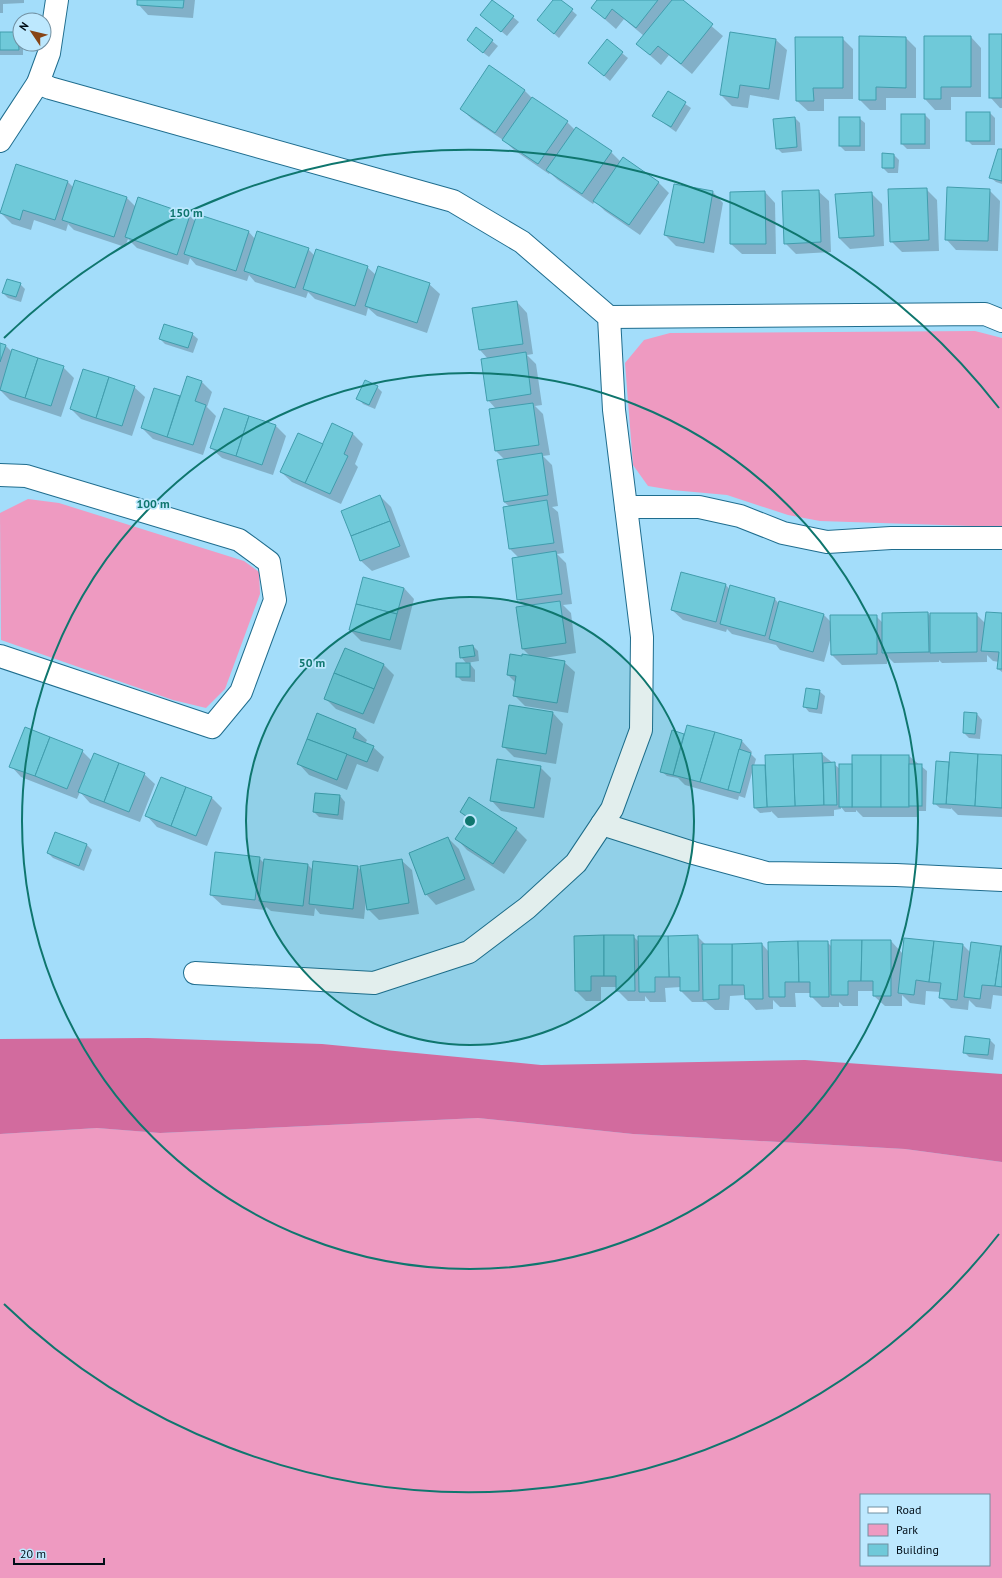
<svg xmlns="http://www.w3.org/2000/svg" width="1002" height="1578" font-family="'PT Sans',sans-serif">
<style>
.green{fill:#ee9ac1;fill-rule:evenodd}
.forest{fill:#d26b9e}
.shadow{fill:#0003}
.building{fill:#6fc9d9;stroke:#419dad}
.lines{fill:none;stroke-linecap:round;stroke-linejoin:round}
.street-casing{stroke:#1f6d8e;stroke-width:24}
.street{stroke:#fff;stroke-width:22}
.ring{fill:none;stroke:#0f766e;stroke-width:2}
.centre{fill:#0f766e;stroke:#bde8fe;stroke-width:2}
.ring-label{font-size:12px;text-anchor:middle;font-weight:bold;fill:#0f766e;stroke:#bde8fe;stroke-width:3.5;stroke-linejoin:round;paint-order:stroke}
</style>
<rect width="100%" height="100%" fill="#a3ddfa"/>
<g class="green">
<path d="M975,331L1002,338V527L820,521L788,515L727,495L672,490L648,486L633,465L625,363L644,340L670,333Z"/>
<path d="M28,499L59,503L244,561L259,572L260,594L225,689L206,708L173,700L1,640L0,513Z"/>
<path d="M478,1118L633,1134L905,1149L1002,1162V1578H0V1134L97,1128L160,1133ZM861,1495H989V1565H861Z"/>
</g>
<path class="forest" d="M148,1038L322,1044L541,1065L805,1060L1002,1074V1162L905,1149L633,1134L478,1118L160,1133L97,1128L0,1134V1039Z"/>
<g class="shadow">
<path d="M0,0H24V3L3,4V13H0Z"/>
<path d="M138,0H195L193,18L148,15L138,4Z"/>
<path d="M554,0H560L577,15L559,38L538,20Z"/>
<path d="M599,0H681L723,36L692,74L669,55L661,65L637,44L644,36L624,19L616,29L592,8Z"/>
<path d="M493,1L519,22L507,36L481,15Z"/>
<path d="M476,28L498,46L489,57L473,45Z"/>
<path d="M0,33H18L20,35V44H23V55H0Z"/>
<path d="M1002,35V108H1000L990,97Z"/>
<path d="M971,37L981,48V97H951V110H935L925,99Z"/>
<path d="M842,38L853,49V99H824V111H808L797,101Z"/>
<path d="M906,38L916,48V98H886V110H870L860,100Z"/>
<path d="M776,40L787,50L779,100L750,95L748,108L732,106L721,95Z"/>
<path d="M607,41L628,58L610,81L595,68Z"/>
<path d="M524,90L532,98L567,122L575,130L611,152L621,162L658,182L669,193L640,235L605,211L595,201L593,204L558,180L550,173L549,174L514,150L506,142L472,119L461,109Z"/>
<path d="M668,92L691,108L676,132L654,116Z"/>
<path d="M990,113L995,118V145H972L967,140Z"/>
<path d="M925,115L930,120V149H907L902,144Z"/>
<path d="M795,118L800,123L802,151L782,153L777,148Z"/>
<path d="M859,118L865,123V151H845L840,146Z"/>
<path d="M1002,150V184L996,182L990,177Z"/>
<path d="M894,155L899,160L898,173H888L883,168Z"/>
<path d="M68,182L74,188L127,198L136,207L189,215L196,222L198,216L249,232L255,239L308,249L315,256L367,267L376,275L429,284L440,294L427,333L377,316L368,308L366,316L315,299L308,292L306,298L255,282L249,275L247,281L196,265L190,258L188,265L137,248L128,239L125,247L74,230L68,224L66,231L34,220L31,230L12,224L1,213Z"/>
<path d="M926,189L937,200L939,251L902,252L891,241Z"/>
<path d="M989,190L1000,201L998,251L956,250L946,239Z"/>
<path d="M818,191L829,201L831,252L796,254L785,243Z"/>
<path d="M713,192L723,203L714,253L676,246L665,235Z"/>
<path d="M765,192L775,203L776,254H742L731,244Z"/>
<path d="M871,193L882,204L884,246L850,249L839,238Z"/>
<path d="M20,284L25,289L21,302L8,298L3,293Z"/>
<path d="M517,302L527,313L533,354L527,355L536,364L542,405L535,406L543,414L550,455L543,456L552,465L558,506L552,507L558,512L564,553L557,554L566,563L572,604L563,605L571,613L576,653L544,658L564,662L575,672L568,713L525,706L514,695L516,683L508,675L523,657L530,656L523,649L526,607L518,599L519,558L510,549V507L504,502L505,460L496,451V409L488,400V359L480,350Z"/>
<path d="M192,334L198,339L193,353L165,344L160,339Z"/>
<path d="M0,344L6,346L12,352L63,367L74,378L61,417L10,400L0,390Z"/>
<path d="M201,381L212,392L207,407L216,416L203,455L153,439L142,428L155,389L181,398Z"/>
<path d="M134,387L145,397L132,436L81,419L71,409Z"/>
<path d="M377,387L382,392L375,409L363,404L358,398Z"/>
<path d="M275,425L286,436L273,475L222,458L211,448Z"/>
<path d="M353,434L363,444L355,464L358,467L341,504L292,482L281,472L323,446Z"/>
<path d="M380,496L391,507L410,557L372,571L361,561L342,511Z"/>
<path d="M682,573L726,585L730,590L775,599L779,604L823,614L831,622L876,616L883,623L928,613L931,617L976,614L985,623L1002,614V672L998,669L999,662L993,661L987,655V662L942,663L939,660V662L894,663L887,656V664L842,665L832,655L831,637L824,662L780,650L776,645L732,634L727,629L726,632L683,620L672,610Z"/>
<path d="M404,588L414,599L401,650L361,641L350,630Z"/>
<path d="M473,646L478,651L479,661L466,663L461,657Z"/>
<path d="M470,664L475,670V682L462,681L457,676Z"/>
<path d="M384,665L394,675L374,724L336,709L326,699Z"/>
<path d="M819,691L825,696L822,714L809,712L804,706Z"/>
<path d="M553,713L563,724L556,764L514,757L503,746Z"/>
<path d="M977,714L982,720L980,739L969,738L964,733Z"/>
<path d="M318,715L356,730L367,740L365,744L373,747L384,757L378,772L357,764L347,790L309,775L299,764Z"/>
<path d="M683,734L742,741L752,752L751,754L756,759L754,766H766L822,754L840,769L853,765V756H909L927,771L926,811H919V817H863L856,810V812H845L841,807V809L834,810V816L778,818L771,811V812L760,813L755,808L753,769L745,798L739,796L738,800L685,785L678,778L667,776L661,771Z"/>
<path d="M82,751L92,761L144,774L155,784L140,822L90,803L80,792L77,799L21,777L11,766Z"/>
<path d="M1002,756V817L958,815L951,808V809L940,808L934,803L948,763L950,764Z"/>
<path d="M540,767L551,778L544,818L501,811L491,800Z"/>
<path d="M340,796L345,802L343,820L319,817L314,812Z"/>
<path d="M211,797L222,808L207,846L157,827L147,816Z"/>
<path d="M461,812L516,829L527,840L504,874L467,850L457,839L469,820Z"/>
<path d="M448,838L459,849L475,890L436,905L426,894Z"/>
<path d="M87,845L92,850L84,871L53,858L48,853Z"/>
<path d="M259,858L264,863L308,865L313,870L358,867L361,871L401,860L412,870L419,914L379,920L368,909L366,900L364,919L320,914L315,908L314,916L271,911L266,907L265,910L222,905L211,895Z"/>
<path d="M633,936L639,942L697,936L706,945L762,944L769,952L827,942L832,947L891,941L903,954L905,939L963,945L971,953L1002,947V996L993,995L991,1009L976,1007L969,1000L968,1010L951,1008L940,997L941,992L926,991L925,1005L910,1003L902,995V1006H885L874,996V991H858V1006H843L839,1002V1007H822L811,996V993H795L796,1007H780L773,1000V1009L756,1010L746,999L745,995L730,996L729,1010H715L706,1002H692L681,991V987L665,988L666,1002H650L645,996V1001H628L617,990V987H601V1001H586L576,991L575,937Z"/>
<path d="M990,1040L995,1045L993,1060L969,1057L964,1052Z"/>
</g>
<g class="building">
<path d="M137,0H184L183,8L137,5Z"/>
<path d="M492,0L514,16L501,32L480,15Z"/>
<path d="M553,0H561L573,9L554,34L537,20Z"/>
<path d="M597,0H658L636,28L612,9L605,19L591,8Z"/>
<path d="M672,0H683L713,24L681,64L658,46L650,55L636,44Z"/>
<path d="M476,27L493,40L483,53L467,40Z"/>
<path d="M0,32H18L19,50H0Z"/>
<path d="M730,32L776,39L769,89L740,85L738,98L720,95Z"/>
<rect x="989" y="34" width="13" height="64"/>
<path d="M859,36L906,37V88L876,87V100H859Z"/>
<path d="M924,36H971V87H941V99H924Z"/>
<path d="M795,37H843V88H813L814,101H796Z"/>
<path d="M607,39L623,52L604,76L588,63Z"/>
<path d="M489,65L525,90L495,133L460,109Z"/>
<path d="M668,91L686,102L671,127L652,116Z"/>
<path d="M532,97L568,121L538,164L502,140Z"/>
<rect x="966" y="112" width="24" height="29"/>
<rect x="901" y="114" width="24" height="30"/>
<path d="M795,117L797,147L776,149L773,119Z"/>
<rect x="839" y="117" width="21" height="29"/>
<path d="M576,127L612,151L582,194L546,170Z"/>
<path d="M998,149H1002V181L989,178Z"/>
<path d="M882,153L894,154V168H882Z"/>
<path d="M623,157L659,182L629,225L593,201Z"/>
<path d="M16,164L68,181L55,220L23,210L20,220L0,213Z"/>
<path d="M75,180L127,197L114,237L62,220Z"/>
<path d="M674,184L713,191L704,243L664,235Z"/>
<path d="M947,187L990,189L988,241L945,240Z"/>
<path d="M927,188L929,240L890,242L888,189Z"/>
<path d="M819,190L821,242L784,244L782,191Z"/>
<path d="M765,191L766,244H730V192Z"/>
<path d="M872,192L874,236L839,238L835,194Z"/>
<path d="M138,197L190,215L177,255L125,237Z"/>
<path d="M197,214L249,231L236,271L184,254Z"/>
<path d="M257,231L309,248L295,288L244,271Z"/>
<path d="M316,249L368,266L355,306L303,289Z"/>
<path d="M378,266L430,283L417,323L365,306Z"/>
<path d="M7,279L21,283L16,297L2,293Z"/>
<path d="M517,301L523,344L479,350L472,308Z"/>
<path d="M164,324L193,333L188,348L159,339Z"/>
<path d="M0,343L6,345L0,362Z"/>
<path d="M12,349L38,358L25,398L0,390Z"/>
<path d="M526,352L531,394L487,401L481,359Z"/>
<path d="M38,358L64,366L51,406L25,398Z"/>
<path d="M83,369L109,377L96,418L70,409Z"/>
<path d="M187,376L202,381L195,401L206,405L193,445L167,437Z"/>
<path d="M109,377L135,386L122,426L96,418Z"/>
<path d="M365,380L378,386L369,405L356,399Z"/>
<path d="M154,388L180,396L167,437L141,428Z"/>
<path d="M533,403L539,445L495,451L489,409Z"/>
<path d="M224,408L249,416L236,456L210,448Z"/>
<path d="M249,416L276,425L262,465L236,456Z"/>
<path d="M332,423L353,433L344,454L348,456L330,494L305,483Z"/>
<path d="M298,433L323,444L305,483L280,472Z"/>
<path d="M542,453L548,495L504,502L497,460Z"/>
<path d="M380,495L390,521L351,536L341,511Z"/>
<path d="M547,500L554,543L509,549L503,507Z"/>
<path d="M390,521L400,546L360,561L351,536Z"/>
<path d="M556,551L562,594L517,600L512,558Z"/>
<path d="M681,572L726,584L716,622L671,610Z"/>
<path d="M363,577L404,588L397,614L356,604Z"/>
<path d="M730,585L775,598L765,636L720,624Z"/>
<path d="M560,601L566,643L522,649L516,607Z"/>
<path d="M779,601L824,614L813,652L769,639Z"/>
<path d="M356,604L397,614L390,640L349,630Z"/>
<path d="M928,612L929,652L882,653V613Z"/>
<path d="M986,612L1002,613V669H997L999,652L981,651Z"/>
<path d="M930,613H977V652L930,653Z"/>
<path d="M830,615H877V654L831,655Z"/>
<path d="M473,645L475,656L460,658L459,647Z"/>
<path d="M345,648L384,664L374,689L334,673Z"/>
<path d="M510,654L522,656V654L565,661L557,703L513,696L516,676L507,675Z"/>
<rect x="456" y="663" width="14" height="14"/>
<path d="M334,673L374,689L363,714L324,699Z"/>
<path d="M806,688L820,690L817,709L803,707Z"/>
<path d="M509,705L553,712L546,754L502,747Z"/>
<path d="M964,712L977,713L975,734L963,733Z"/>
<path d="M317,713L356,729L353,738L374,746L367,762L307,739Z"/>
<path d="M687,725L715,732L700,782L673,775Z"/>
<path d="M25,727L50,737L35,776L9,767Z"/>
<path d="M672,730L684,734L673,775L660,772Z"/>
<path d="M715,732L742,740L728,790L700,782Z"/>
<path d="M50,737L83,750L67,789L35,776Z"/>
<path d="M307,739L347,754L337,780L297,764Z"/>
<path d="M739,749L751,753L740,793L728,790Z"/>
<path d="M950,752L978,754L975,806L946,804Z"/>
<path d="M94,753L119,763L104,802L78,792Z"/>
<path d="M822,753L824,805L795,806L793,754Z"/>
<path d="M793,754L795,806L767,807L765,755Z"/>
<path d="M978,754L1002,755V808L975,806Z"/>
<rect x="852" y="755" width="29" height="52"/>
<rect x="881" y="755" width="28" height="52"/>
<path d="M497,759L541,766L534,808L490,801Z"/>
<path d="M936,761L949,762L946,804H933Z"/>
<path d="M835,762L837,805H824L823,763Z"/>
<path d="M119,763L145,773L129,812L104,802Z"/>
<rect x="839" y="764" width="13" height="43"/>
<rect x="909" y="764" width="13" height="42"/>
<path d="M752,765H765L767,807L754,808Z"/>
<path d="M161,777L186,787L171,826L145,816Z"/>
<path d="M186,787L212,797L196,836L171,826Z"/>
<path d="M315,793L340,795L338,815L313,812Z"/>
<path d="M469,797L517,828L493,864L455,839L469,818L460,812Z"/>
<path d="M55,832L87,844L79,866L47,853Z"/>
<path d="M448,837L465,879L425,895L409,853Z"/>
<path d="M215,852L260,857L255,900L210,895Z"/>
<path d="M264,859L308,864L303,906L259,901Z"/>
<path d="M402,859L409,903L367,910L360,866Z"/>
<path d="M313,861L358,866L353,909L309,904Z"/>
<path d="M604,935V976H591V991H575L574,936Z"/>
<path d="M604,935H634L635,991H616V976H604Z"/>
<path d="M698,935L699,991H680V977H669L668,936Z"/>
<path d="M638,936H668L669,977H655V992H639Z"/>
<path d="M904,938L934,941L929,982L916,980L914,995L898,993Z"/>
<path d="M831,940H862L861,981H848V995H831Z"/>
<path d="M862,940H891V996H873V981H861Z"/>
<path d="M798,941L799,982H785V997H769L768,942Z"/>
<path d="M798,941H828L829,997H810V982H799Z"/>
<path d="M934,941L963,944L957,1000L939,998L941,983L929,982Z"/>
<path d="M971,942L1001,946L995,986L982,985L980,999L964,997Z"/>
<path d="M762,943L763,999H745L744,985H732V944Z"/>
<path d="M702,944H732V985H719V999L703,1000Z"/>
<path d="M1001,946H1002V987L995,986Z"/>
<path d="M965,1036L990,1039L988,1055L963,1053Z"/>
</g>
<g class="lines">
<defs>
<g id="street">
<path d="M38,83L50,88L453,201L522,242L609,317L614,410L642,637L641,730L612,809L576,863L527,908L469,952L374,983L195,973"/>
<path d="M0,141L38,83L49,53L57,0"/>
<path d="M609,317L985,314L1002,321"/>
<path d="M0,475L26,476L239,540L269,562L275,600L241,692L212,727L0,656"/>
<path d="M626,507H699L740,516L783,533L827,542L891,538H1002"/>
<path d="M602,824L693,853L767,873L896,875L1002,880"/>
</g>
</defs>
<use href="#street" class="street-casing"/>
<use href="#street" class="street"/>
</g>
<circle cx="470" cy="821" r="224" fill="#0f766e" fill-opacity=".12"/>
<g class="ring">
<circle cx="470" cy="821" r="224"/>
<circle cx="470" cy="821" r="448"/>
<path d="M999 1234A671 671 0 0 1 4 1304M4 338A671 671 0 0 1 999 408"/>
</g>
<circle cx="470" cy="821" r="6" class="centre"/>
<g class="ring-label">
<text x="186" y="217">150 m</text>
<text x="153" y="508">100 m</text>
<text x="312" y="667">50 m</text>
</g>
<rect x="860" y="1494" width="130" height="72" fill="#bde8fe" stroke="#7190a2"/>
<rect x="868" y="1507" width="20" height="6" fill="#ffffff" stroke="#7190a2"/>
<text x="896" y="1514" font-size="12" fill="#000d17">Road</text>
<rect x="868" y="1524" width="20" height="12" fill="#ee9ac1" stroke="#7190a2"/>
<text x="896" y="1534" font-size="12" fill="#000d17">Park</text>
<rect x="868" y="1544" width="20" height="12" fill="#6fc9d9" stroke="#7190a2"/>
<text x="896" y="1554" font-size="12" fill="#000d17">Building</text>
<g transform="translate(32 32) rotate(305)"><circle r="19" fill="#bde8fe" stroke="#7190a2"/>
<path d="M0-3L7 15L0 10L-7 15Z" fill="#874415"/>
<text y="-6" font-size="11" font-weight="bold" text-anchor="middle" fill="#000d17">N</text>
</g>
<path d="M14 1558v6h90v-6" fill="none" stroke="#000d17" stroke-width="2"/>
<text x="20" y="1558" font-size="12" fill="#000d17" stroke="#bde8fe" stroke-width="3" paint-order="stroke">20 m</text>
</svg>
